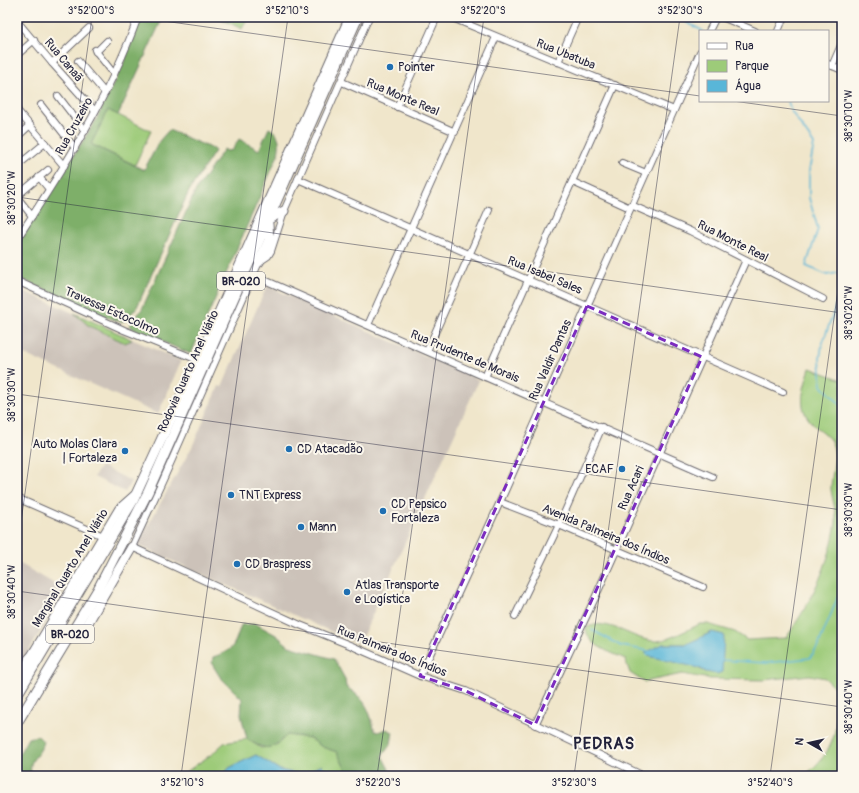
<svg xmlns="http://www.w3.org/2000/svg" width="859" height="793" font-family="Pangolin,sans-serif">
<style>
.industrial{fill:#ccc2b9}
.green{fill:#9dcb79;stroke:#60765a;fill-rule:evenodd}
.forest{fill:#7eaf69;stroke:#506852}
.water{fill:#59b6d8;stroke:#3e6c8a}
.lines{fill:none;stroke-linecap:round;stroke-linejoin:round}
.stream{stroke:#59b6d8;stroke-width:1.5}
.minor-casing{stroke:#6a676d;stroke-width:8}
.major-casing{stroke:#6a676d;stroke-width:10}
.highway-casing{stroke:#6a676d;stroke-width:11}
.minor{stroke:#fff;stroke-width:6}
.major{stroke:#fff;stroke-width:8}
.highway{stroke:#fff;stroke-width:9}
.marked{fill:none;stroke:#7b2cbf;stroke-width:3;stroke-dasharray:8 5;stroke-linejoin:round}
.ticks{fill:none;stroke:#22223b;stroke-width:1;stroke-opacity:0.45}
.poi-dot{fill:#1f6fb2;stroke:#fbf7ec;stroke-width:1.5}
.labels{text-anchor:middle;stroke-width:4;stroke-linejoin:round;paint-order:stroke}
.shield{fill:#fbf7ec;stroke:#636270;stroke-width:1}
.shield-label{font-size:11px;font-weight:bold;fill:#22223b}
.street-label{font-size:12px;fill:#22223b;stroke:#fbf7ec}
.poi-label{font-size:12px;fill:#22223b;stroke:#fbf7ec;text-anchor:start}
.district-label{font-size:16px;font-weight:bold;letter-spacing:1px;fill:#22223b;stroke:#fbf7ec}
.neatline{fill:none;stroke:#22223b;stroke-width:1.5}
.ticks-label{font-size:10px;text-anchor:middle;fill:#22223b}
</style>
<rect width="100%" height="100%" fill="#fbf7ec"/>
<filter id="ink" filterUnits="userSpaceOnUse"><feTurbulence type="fractalNoise" baseFrequency=".025" numOctaves="2"/><feDisplacementMap in="SourceGraphic" scale="8" xChannelSelector="R" yChannelSelector="G"/><feConvolveMatrix kernelMatrix="1 2 1 2 8 2 1 2 1" color-interpolation-filters="sRGB"/></filter>
<filter id="wash" filterUnits="userSpaceOnUse"><feTurbulence type="fractalNoise" baseFrequency=".012" numOctaves="4" result="noise"/><feDisplacementMap in="SourceGraphic" scale="16" xChannelSelector="R" yChannelSelector="G"/><feGaussianBlur stdDeviation="0.9" result="paint"/><feColorMatrix in="noise" values="0 0 0 0 0 0 0 0 0 0 0 0 0 0 0 0 0 1.4 0 .05"/><feComposite in="paint" operator="in"/></filter>
<g filter="url(#wash)">
<rect width="100%" height="100%" fill="#f0e6cb"/>
<g class="industrial">
<path d="M267,286L479,380L359,644L137,545L192,447L219,386L222,387Z"/>
<path d="M17,288L181,361L158,414L17,351Z"/>
<path d="M101,466L131,481L125,492L94,477Z"/>
<path d="M17,562L65,590L17,671Z"/>
</g>
<g class="green">
<path d="M217,17H248L242,29Z"/>
<path d="M108,110L151,131L135,165L91,144Z"/>
<path d="M74,313L127,337L132,340L125,343L89,326Z"/>
<path d="M810,368L842,380V429H837L842,437V776H804C837,749 838,730 836,689L825,678L810,675L764,680L710,679L682,674L644,682L630,673L625,659C611,652 587,646 586,628C607,615 634,642 657,641C669,640 689,629 700,624H708L735,632L747,640L786,638C810,603 830,565 836,522C837,511 832,500 831,489C831,474 839,455 831,441C828,436 820,431 816,427C795,409 803,391 810,368ZM712,632L706,672C692,664 665,659 648,656L663,644H687Z"/>
<path d="M287,735L310,738L322,747L337,752L345,768V776H330L321,765L302,775L280,770L256,755L229,768L223,776H180L212,754L224,743L247,739L261,748L276,746Z"/>
</g>
<g class="forest">
<path d="M141,17H163L118,115L108,110L91,144L144,170L160,140L169,130L213,149L215,151L189,191L137,307L126,320L121,322L99,314L17,277V246L96,120L125,60Z"/>
<path d="M269,128C281,135 280,143 278,155L191,354L133,329L130,325L142,309L196,190L224,149L227,151L232,150L239,139L259,150Z"/>
<path d="M256,624L276,635L289,646L334,659L345,679L346,687C367,700 368,708 375,731L378,732L386,729L393,732L391,744L382,756L389,769L387,776H345V768L337,752L322,747L310,738L287,735C271,751 266,751 247,739L241,715L242,699L220,677L212,664L213,657C235,650 234,645 241,625Z"/>
<path d="M38,736L43,741C41,758 26,757 32,776H17V758L28,738Z"/>
</g>
<g class="water">
<path d="M712,632L724,635L722,672L717,674L706,672L699,668L648,656L645,653L663,644H687Z"/>
<path d="M256,755L280,770L302,775L321,765L330,776H223L229,768Z"/>
</g>
<g class="lines">
<g class="stream">
<path d="M676,17L703,31"/>
<path d="M788,101L791,111L814,144L809,171V198L818,229L806,266L827,275L842,272"/>
<path d="M842,280L834,311L822,345L820,358L822,386L842,406"/>
<path d="M592,630L621,646L649,651"/>
<path d="M722,660L766,663L810,658L818,646L842,587"/>
</g>
</g>
</g>
<g filter="url(#ink)">
<g class="lines">
<defs>
<g id="minor">
<path d="M369,17L284,211L271,251L268,256L259,262L163,480L132,547L300,625L352,646L420,676L466,691L644,776"/>
<path d="M450,17L674,110"/>
<path d="M722,17L755,31"/>
<path d="M17,21L52,63L95,111"/>
<path d="M709,31L716,17"/>
<path d="M778,31L784,17"/>
<path d="M95,50L114,74"/>
<path d="M96,52L107,41"/>
<path d="M17,55L34,40"/>
<path d="M78,61L105,93"/>
<path d="M558,62L578,17"/>
<path d="M52,63L89,28"/>
<path d="M828,64L842,70"/>
<path d="M832,66L842,43"/>
<path d="M342,82L455,132"/>
<path d="M58,96L85,131"/>
<path d="M41,105L75,148"/>
<path d="M397,107L437,17"/>
<path d="M17,110L64,166"/>
<path d="M17,137L30,125"/>
<path d="M622,163L646,173"/>
<path d="M17,166L45,143"/>
<path d="M39,177L49,189"/>
<path d="M298,179L783,392"/>
<path d="M573,182L630,208"/>
<path d="M17,196L48,170"/>
<path d="M17,197L32,216"/>
<path d="M631,205L690,231L823,299"/>
<path d="M17,239C64,168 109,97 138,17"/>
<path d="M253,275L713,477"/>
<path d="M17,281L124,330L198,360"/>
<path d="M368,325L496,37"/>
<path d="M427,351L489,210"/>
<path d="M485,377L615,85"/>
<path d="M17,498L103,536"/>
<path d="M500,502L559,525L703,587"/>
<path d="M515,616L559,525L602,427"/>
<path d="M420,676L500,502L700,52"/>
<path d="M535,725L595,598L746,260"/>
</g>
<path id="major" d="M17,680L119,509L137,493"/>
<g id="highway">
<path d="M269,219L284,211"/>
<path d="M259,262L269,240L268,224"/>
<path d="M69,636L80,632L87,624L132,547"/>
<path d="M29,659L43,645"/>
<path d="M17,695L133,501L198,360L350,17"/>
<path d="M17,723L98,589L148,492L358,17"/>
</g>
</defs>
<use href="#minor" class="minor-casing"/>
<use href="#major" class="major-casing"/>
<use href="#highway" class="highway-casing"/>
<use href="#minor" class="minor"/>
<use href="#major" class="major"/>
<use href="#highway" class="highway"/>
</g>
</g>
<path class="marked" d="M587,306L702,357L535,725L466,691L420,676Z"/>
<path class="ticks" d="M135,17L700,96M733,101L842,116M17,197L842,313M17,394L842,510M17,550L92,17M17,591L842,707M181,776L288,17M377,776L484,17M574,776L680,17M770,776L842,261"/>
<g class="poi-dot">
<circle cx="390" cy="67" r="4"/>
<circle cx="289" cy="449" r="4"/>
<circle cx="125" cy="451" r="4"/>
<circle cx="622" cy="469" r="4"/>
<circle cx="231" cy="495" r="4"/>
<circle cx="383" cy="511" r="4"/>
<circle cx="301" cy="527" r="4"/>
<circle cx="237" cy="564" r="4"/>
<circle cx="347" cy="592" r="4"/>
</g>
<g class="labels">
<g class="shield">
<rect x="217" y="272" width="48" height="18" rx="3"/>
<rect x="46" y="625" width="48" height="18" rx="3"/>
</g>
<g class="shield-label">
<text x="241" y="285">BR-020</text>
<text x="70" y="638">BR-020</text>
</g>
<g class="street-label">
<text transform="translate(566 54) rotate(22)" y="4">Rua Ubatuba</text>
<text transform="translate(64 60) rotate(50)" y="4">Rua Canaã</text>
<text transform="translate(403 97) rotate(23)" y="4">Rua Monte Real</text>
<text transform="translate(74 126) rotate(-61)" y="4">Rua Cruzeiro</text>
<text transform="translate(733 241) rotate(27)" y="4">Rua Monte Real</text>
<text transform="translate(545 275) rotate(23)" y="4">Rua Isabel Sales</text>
<text transform="translate(112 311) rotate(24)" y="4">Travessa Estocolmo</text>
<text transform="translate(465 356) rotate(23)" y="4">Rua Prudente de Morais</text>
<text transform="translate(550 360) rotate(-66)" y="4">Rua Valdir Dantas</text>
<text transform="translate(188 371) rotate(-66)" y="4">Rodovia Quarto Anel Viário</text>
<text transform="translate(631 488) rotate(-66)" y="4">Rua Acari</text>
<text transform="translate(606 534) rotate(23)" y="4">Avenida Palmeira dos Índios</text>
<text transform="translate(70 568) rotate(-59)" y="4">Marginal Quarto Anel Viário</text>
<text transform="translate(392 651) rotate(22)" y="4">Rua Palmeira dos Índios</text>
</g>
<g class="poi-label">
<text x="398" y="71">Pointer</text>
<text x="117" y="448" text-anchor="end">Auto Molas Clara<tspan x="117" dy="14">| Fortaleza</tspan></text>
<text x="297" y="453">CD Atacadão</text>
<text x="614" y="473" text-anchor="end">ECAF</text>
<text x="239" y="499">TNT Express</text>
<text x="391" y="508">CD Pepsico<tspan x="391" dy="14">Fortaleza</tspan></text>
<text x="309" y="531">Mann</text>
<text x="245" y="568">CD Braspress</text>
<text x="355" y="589">Atlas Transporte<tspan x="355" dy="14">e Logística</tspan></text>
</g>
<g class="district-label">
<text x="604" y="749">PEDRAS</text>
</g>
</g>
<rect width="859" height="793" fill="none" stroke="#fbf7ec" stroke-width="44"/>
<rect x="699" y="30" width="130" height="72" fill="#fbf7ec" stroke="#a4a2a5"/>
<rect x="707" y="43" width="20" height="6" fill="#ffffff" stroke="#a4a2a5"/>
<text x="735" y="50" font-size="12" fill="#22223b">Rua</text>
<rect x="707" y="60" width="20" height="12" fill="#9dcb79" stroke="#a4a2a5"/>
<text x="735" y="70" font-size="12" fill="#22223b">Parque</text>
<rect x="707" y="80" width="20" height="12" fill="#59b6d8" stroke="#a4a2a5"/>
<text x="735" y="90" font-size="12" fill="#22223b">Água</text>
<g transform="translate(809 743) rotate(278)" stroke="#fbf7ec" stroke-width="3" paint-order="stroke">
<path d="M0-3L7 15L0 10L-7 15Z" fill="#22223b"/>
<text y="-6" font-size="11" font-weight="bold" text-anchor="middle" fill="#22223b">N</text>
</g>
<rect x="22" y="22" width="815" height="749" class="neatline"/>
<g class="ticks-label">
<text x="91" y="14">3°52'00"S</text>
<text x="287" y="14">3°52'10"S</text>
<text x="483" y="14">3°52'20"S</text>
<text x="680" y="14">3°52'30"S</text>
<text transform="translate(848 116) rotate(-90)" y="4">38°30'10"W</text>
<text transform="translate(11 198) rotate(-90)" y="4">38°30'20"W</text>
<text transform="translate(848 313) rotate(-90)" y="4">38°30'20"W</text>
<text transform="translate(11 395) rotate(-90)" y="4">38°30'30"W</text>
<text transform="translate(848 510) rotate(-90)" y="4">38°30'30"W</text>
<text transform="translate(11 592) rotate(-90)" y="4">38°30'40"W</text>
<text transform="translate(848 707) rotate(-90)" y="4">38°30'40"W</text>
<text x="182" y="786">3°52'10"S</text>
<text x="378" y="786">3°52'20"S</text>
<text x="574" y="786">3°52'30"S</text>
<text x="770" y="786">3°52'40"S</text>
</g>
</svg>
